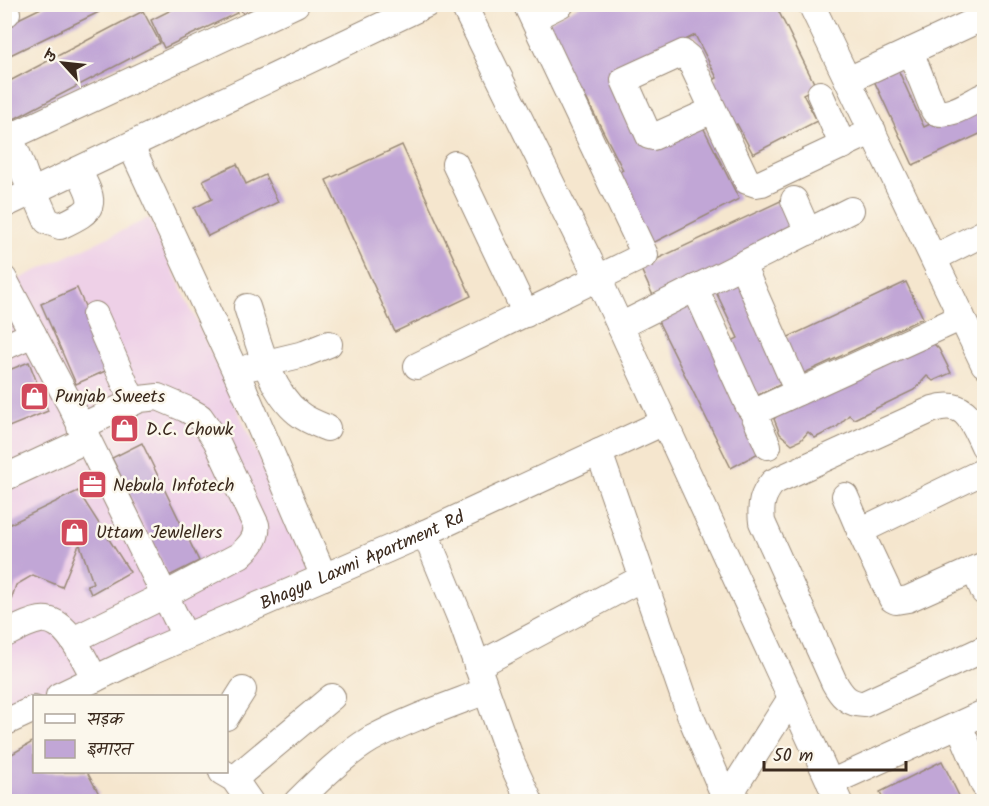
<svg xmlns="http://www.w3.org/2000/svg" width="989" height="806" font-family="Kalam,'Playpen Sans Deva',sans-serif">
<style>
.built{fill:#eed0e7}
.building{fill:#c1a6d6}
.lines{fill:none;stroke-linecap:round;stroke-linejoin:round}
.minor-casing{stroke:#988876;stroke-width:28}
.minor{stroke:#fff;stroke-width:26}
.labels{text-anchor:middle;stroke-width:5;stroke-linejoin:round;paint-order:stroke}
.poi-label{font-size:18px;fill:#3b2a1e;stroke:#fbf7ec;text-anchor:start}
.street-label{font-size:18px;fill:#3b2a1e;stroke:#fbf7ec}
</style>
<rect width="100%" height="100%" fill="#fbf7ec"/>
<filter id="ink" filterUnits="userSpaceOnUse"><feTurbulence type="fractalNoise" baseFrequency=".0167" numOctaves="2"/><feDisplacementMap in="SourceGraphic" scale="12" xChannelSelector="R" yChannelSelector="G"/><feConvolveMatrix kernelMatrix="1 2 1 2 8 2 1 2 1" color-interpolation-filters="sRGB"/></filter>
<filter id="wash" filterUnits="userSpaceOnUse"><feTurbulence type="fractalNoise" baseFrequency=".008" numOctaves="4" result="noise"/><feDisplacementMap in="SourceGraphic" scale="24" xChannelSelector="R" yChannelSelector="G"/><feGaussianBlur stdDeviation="1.35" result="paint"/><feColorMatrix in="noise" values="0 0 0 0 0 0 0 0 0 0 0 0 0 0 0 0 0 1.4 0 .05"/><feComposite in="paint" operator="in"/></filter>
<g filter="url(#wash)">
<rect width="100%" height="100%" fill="#f5e6ce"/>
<path class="built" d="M149,218L312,571L43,696H34L4,714V286Z"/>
<g id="blocks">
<g class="building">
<path d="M49,4H96L99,12L4,58V26Z"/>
<path d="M183,4H233L237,13L164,48L151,20Z"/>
<path d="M238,4H263L243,14Z"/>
<path d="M582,4H775L816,87L803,94L817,121L753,154L737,124L729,128L706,84L717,78L695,35L611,78L646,147L699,119L739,199L647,246L612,176L623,170L584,94L578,97L542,25Z"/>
<path d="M143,11L160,43L14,119L4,100V84Z"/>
<path d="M895,63L924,127L984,99V132L913,165L871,74Z"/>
<path d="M402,145L471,296L395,332L326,180Z"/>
<path d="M237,164L246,184L265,175L278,202L208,236L194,208L212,199L203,180Z"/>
<path d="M789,197L804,230L655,300L640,267Z"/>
<path d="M740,277L788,381L754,397L728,343L738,338L716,292Z"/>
<path d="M906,282L923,318L800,375L784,339Z"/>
<path d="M77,288L112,368L76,384L41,304Z"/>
<path d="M689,301L764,450L731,468L656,317Z"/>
<path d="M929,339L939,349L951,373L933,381L927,376L914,390L854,419L849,415L837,427L815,438L808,432L801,440L792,444L780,434L774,419L786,406Z"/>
<path d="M29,362L48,411L4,429V372Z"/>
<path d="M142,443L199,561L169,576L112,458Z"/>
<path d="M78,491L130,572L91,594L87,585L93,583L80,545L78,547L62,587L33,575L16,585L4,621V527Z"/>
<path d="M34,741V772H87L99,794L86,802H5V758Z"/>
<path d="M942,761L962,802H885L880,792Z"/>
</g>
</g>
</g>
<g filter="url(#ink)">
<use href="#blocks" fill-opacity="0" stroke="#988876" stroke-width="1.5"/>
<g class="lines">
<defs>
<g id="minor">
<path d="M463,4L598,278L839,802"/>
<path d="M811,4L984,364"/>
<path d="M4,7L7,13"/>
<path d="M533,18L561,4"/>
<path d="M910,51L934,111C948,119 971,102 984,96"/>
<path d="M848,80L984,17"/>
<path d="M820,94L843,146"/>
<path d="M713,110L653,137L649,136L624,80L683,53L689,58L747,181L756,184L762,183L873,131"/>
<path d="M4,129L17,153L31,192"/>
<path d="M8,138L296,4"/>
<path d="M131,146L245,392L324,577"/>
<path d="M455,164L526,314"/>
<path d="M34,191L47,221L60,226C96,209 97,206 78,170"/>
<path d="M794,200L808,232"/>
<path d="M4,205L427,4"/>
<path d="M934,258L984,233"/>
<path d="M742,265L798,392"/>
<path d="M4,279L71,406L185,636"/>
<path d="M695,288L749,407L757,411L962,317"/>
<path d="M247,307C258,340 269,390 298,413C306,420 317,424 327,428"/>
<path d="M95,315L133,402"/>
<path d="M620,326L851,210"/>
<path d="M4,347L33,334"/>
<path d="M417,366L645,255L526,4"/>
<path d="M250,367L304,354L329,344"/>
<path d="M752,410L768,446"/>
<path d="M984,446C972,421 966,399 933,409L773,482C762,495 760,505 762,522L834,682C841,695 848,704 864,704L984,649"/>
<path d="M599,452L690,715L727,802"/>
<path d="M4,478L86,440"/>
<path d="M845,496L860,531L984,471"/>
<path d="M860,531L892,599L896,601L908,599L984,565"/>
<path d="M425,533L461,620L512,763L530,802"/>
<path d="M974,569L984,592"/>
<path d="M4,635C14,630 28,622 40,620C67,616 84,660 95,679"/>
<path d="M73,640L165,595L240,555C249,547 258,538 256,525L216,440L200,417L186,409L158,397L140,399L80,427"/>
<path d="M477,666L642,578"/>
<path id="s1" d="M59,696L153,651L425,533L664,422"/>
<path d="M226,717L243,690"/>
<path d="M4,723L34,709"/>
<path d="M959,725L984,785"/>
<path d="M222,772L234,779L250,802"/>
<path d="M234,779L332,697"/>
<path d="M830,783L984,713"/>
<path d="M297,802C319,780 344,755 371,739C408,719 447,706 486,691"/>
<path d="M733,802L735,786L791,698"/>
</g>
</defs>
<use href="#minor" class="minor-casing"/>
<use href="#minor" class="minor"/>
</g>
</g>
<defs>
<symbol id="shop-square" viewBox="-11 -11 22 22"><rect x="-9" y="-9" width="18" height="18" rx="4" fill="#d1495b" stroke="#fbf7ec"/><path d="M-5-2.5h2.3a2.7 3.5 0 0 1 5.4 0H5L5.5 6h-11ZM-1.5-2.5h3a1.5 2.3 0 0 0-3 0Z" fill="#fff"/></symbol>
<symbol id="office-square" viewBox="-11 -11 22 22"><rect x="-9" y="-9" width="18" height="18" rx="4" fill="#d1495b" stroke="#fbf7ec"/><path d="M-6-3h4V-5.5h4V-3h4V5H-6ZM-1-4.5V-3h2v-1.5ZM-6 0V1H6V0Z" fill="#fff"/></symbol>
</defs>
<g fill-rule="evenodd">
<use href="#shop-square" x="18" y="380" width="33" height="33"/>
<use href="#shop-square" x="108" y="412" width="33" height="33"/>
<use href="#office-square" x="76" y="468" width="33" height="33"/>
<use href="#shop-square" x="58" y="516" width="33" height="33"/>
</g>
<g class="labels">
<g class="poi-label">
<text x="55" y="402">Punjab Sweets</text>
<text x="146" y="435">D.C. Chowk</text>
<text x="113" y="491">Nebula Infotech</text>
<text x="96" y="538">Uttam Jewlellers</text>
</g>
<g class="street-label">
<text dy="6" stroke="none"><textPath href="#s1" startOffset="332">Bhagya Laxmi Apartment Rd</textPath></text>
</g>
</g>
<rect width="989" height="806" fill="none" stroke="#fbf7ec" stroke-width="24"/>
<rect x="33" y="695" width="195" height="78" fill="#fbf7ec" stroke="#aea59a" stroke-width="1.5"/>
<rect x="45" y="714" width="30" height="9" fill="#ffffff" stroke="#aea59a" stroke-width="1.5"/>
<text x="87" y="725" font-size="18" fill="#3b2a1e">सड़क</text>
<rect x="45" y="740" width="30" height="18" fill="#c1a6d6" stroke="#aea59a" stroke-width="1.5"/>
<text x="87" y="755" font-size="18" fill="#3b2a1e">इमारत</text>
<g transform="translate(63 63) rotate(297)" stroke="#fbf7ec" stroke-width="4.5" paint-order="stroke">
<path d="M0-4.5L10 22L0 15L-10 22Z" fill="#3b2a1e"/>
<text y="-9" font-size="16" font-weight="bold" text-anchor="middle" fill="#3b2a1e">उ</text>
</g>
<path d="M764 761v9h142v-9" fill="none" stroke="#3b2a1e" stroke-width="3"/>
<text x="773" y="761" font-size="18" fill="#3b2a1e" stroke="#fbf7ec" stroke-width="4.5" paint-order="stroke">50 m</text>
</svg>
